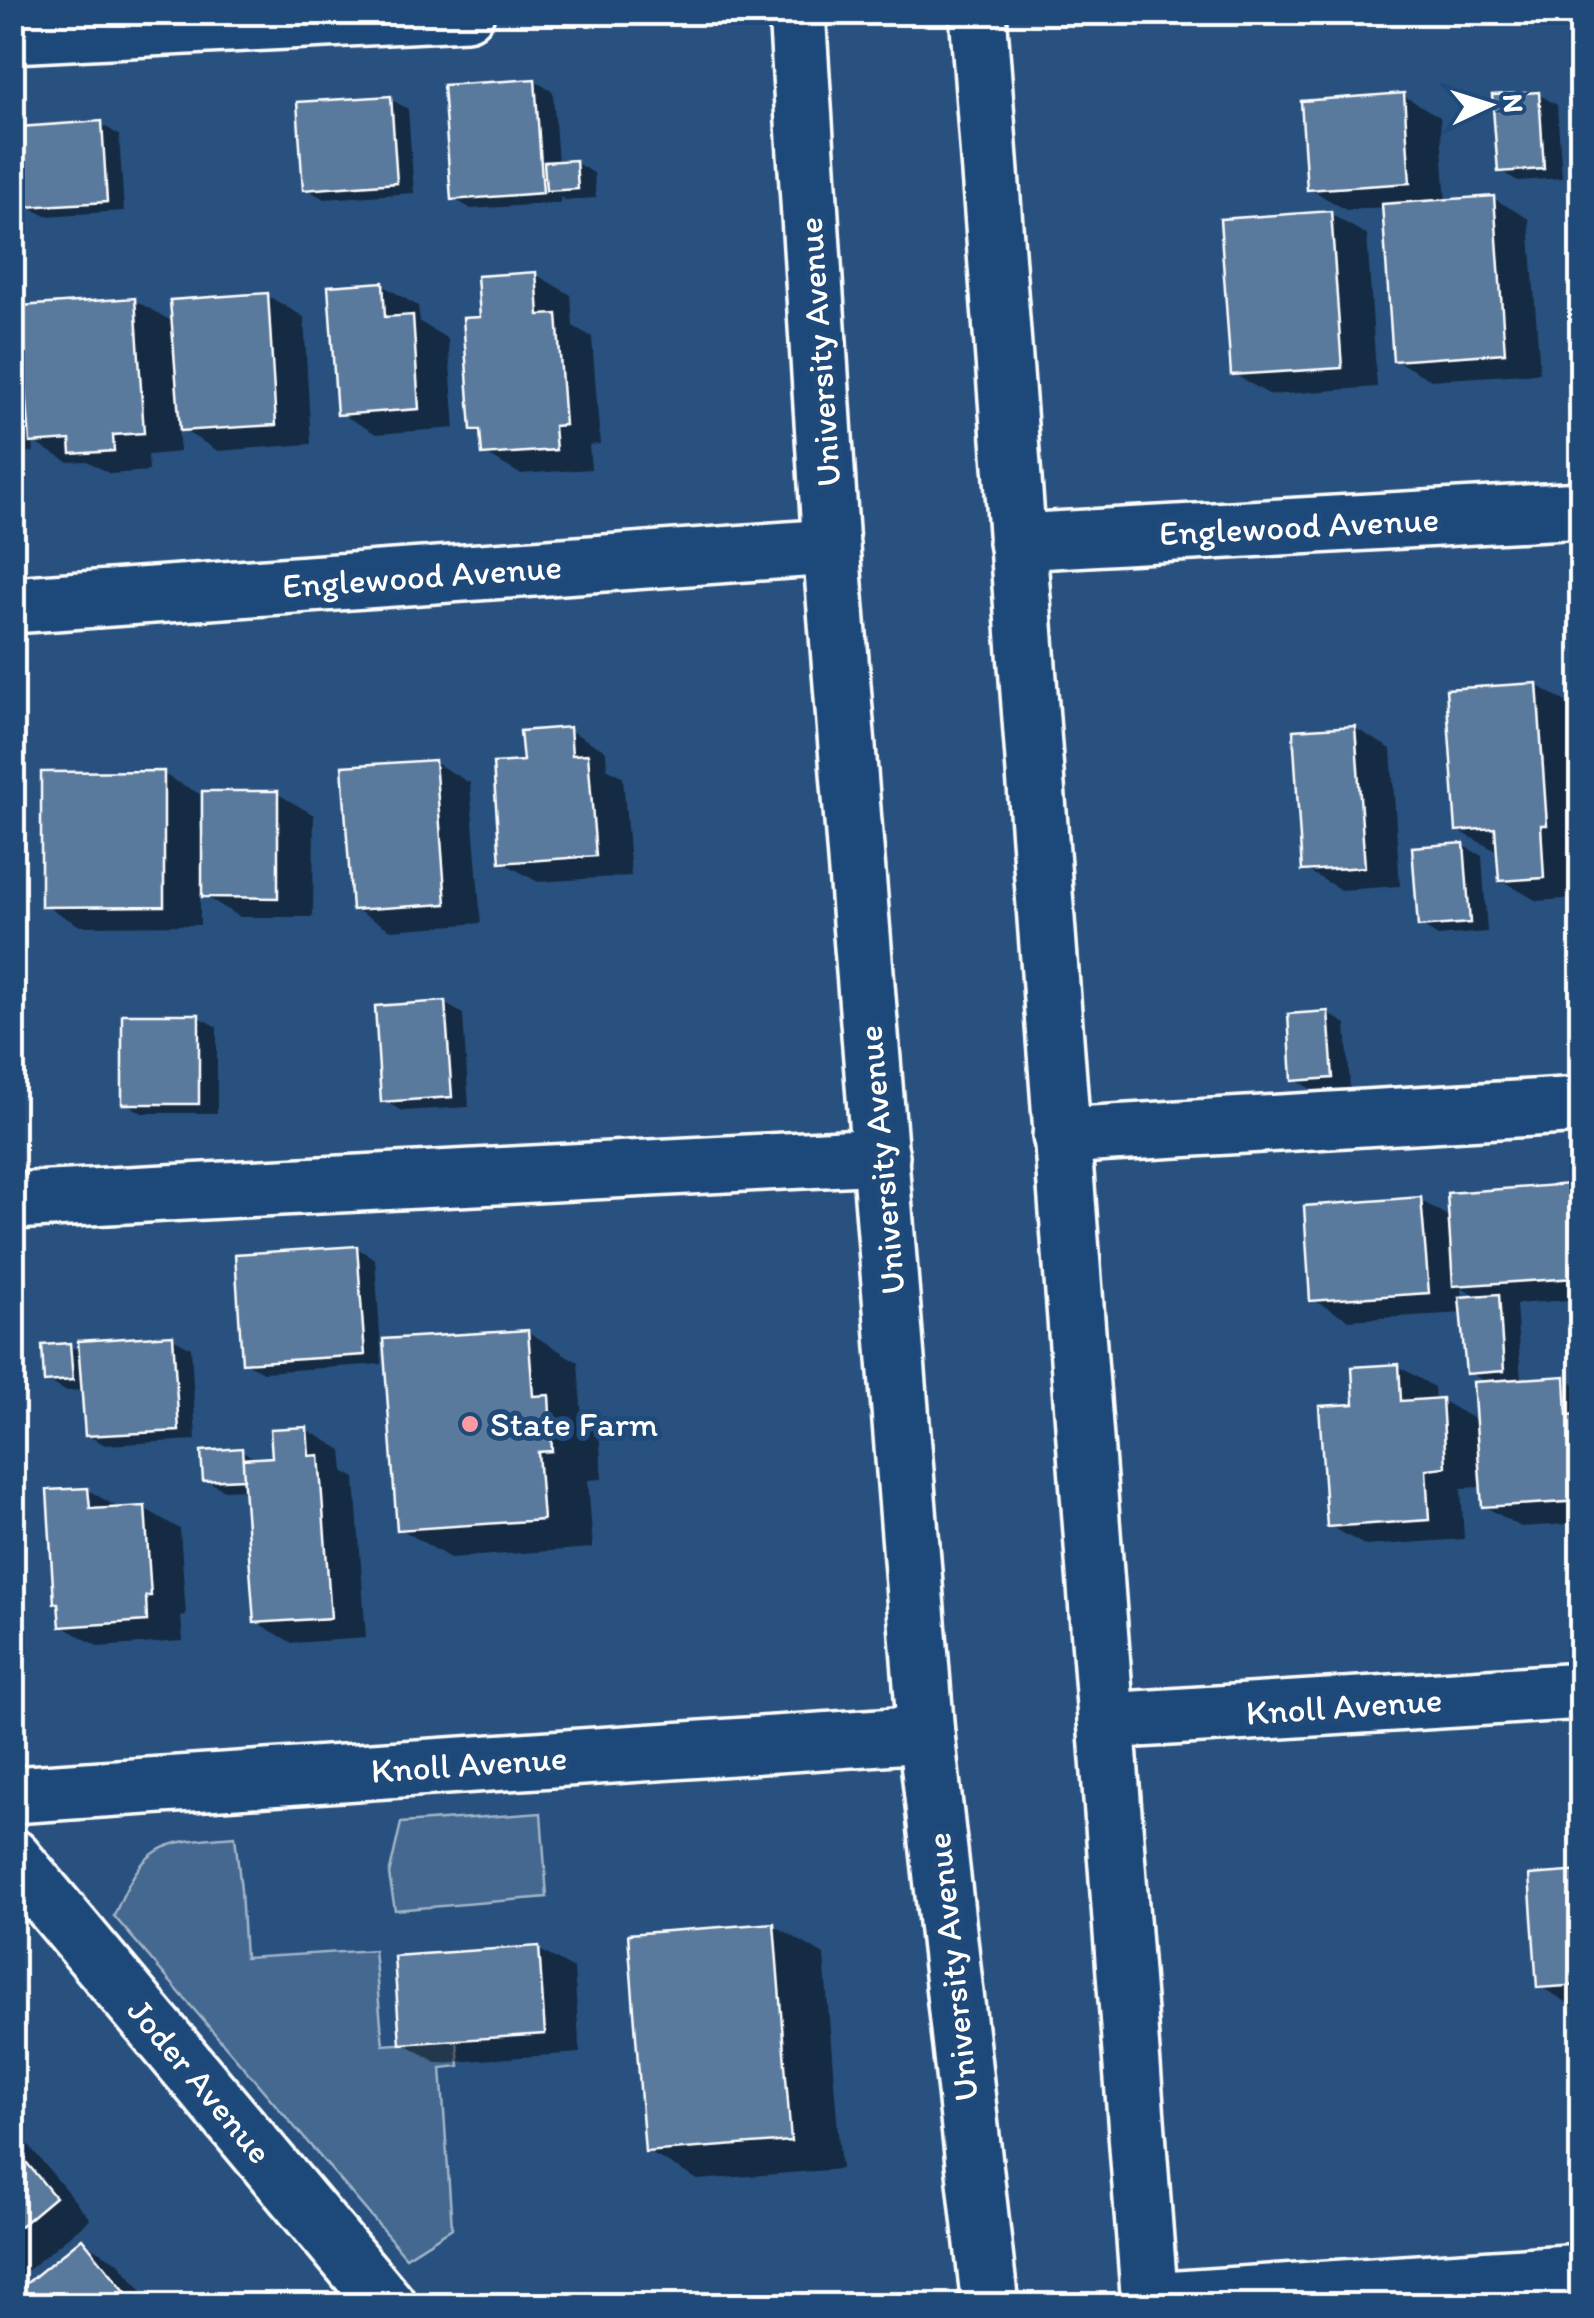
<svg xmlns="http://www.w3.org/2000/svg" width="1594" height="2318" font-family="Itim,sans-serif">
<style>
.green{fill:#446890;stroke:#a2b4c8;stroke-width:2.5}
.shadow{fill:#0007;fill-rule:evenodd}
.building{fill:#5a7a9d;stroke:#fff;stroke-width:2.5}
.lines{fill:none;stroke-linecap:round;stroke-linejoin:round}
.minor-casing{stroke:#fff;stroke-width:62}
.major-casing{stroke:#fff;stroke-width:62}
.minor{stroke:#1f4a7a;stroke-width:55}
.major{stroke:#1f4a7a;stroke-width:55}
.poi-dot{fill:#ff9aa2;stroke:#1f4a7a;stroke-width:4}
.labels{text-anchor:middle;stroke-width:10;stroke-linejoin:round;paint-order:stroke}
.street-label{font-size:35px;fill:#fff;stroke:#1f4a7a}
.poi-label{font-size:35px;fill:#fff;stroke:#1f4a7a;text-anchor:start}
</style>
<rect width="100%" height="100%" fill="#28517f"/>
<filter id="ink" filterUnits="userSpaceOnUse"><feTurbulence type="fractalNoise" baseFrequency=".01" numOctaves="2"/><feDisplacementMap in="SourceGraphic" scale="20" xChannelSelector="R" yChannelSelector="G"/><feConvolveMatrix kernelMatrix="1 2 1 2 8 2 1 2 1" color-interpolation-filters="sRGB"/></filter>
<g filter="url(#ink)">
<g class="green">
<path d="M541,1813L547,1897L395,1910L389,1875L401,1823Z"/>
<path d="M235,1836L241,1890L245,1958L374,1950L383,2045L457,2040L459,2066L441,2068L452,2228L406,2257L114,1916C144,1843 159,1842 235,1836Z"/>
</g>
<g class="shadow">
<path d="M535,81L553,92L558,164L576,163L594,173L596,198L566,200L560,197L561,203L471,209L453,198Z"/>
<path d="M1538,94L1557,105L1562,178L1518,181L1500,171Z"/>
<path d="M1404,96L1440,117L1446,202L1493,198L1529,219L1540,373L1431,380L1395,360L1384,207L1346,210L1310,189Z"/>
<path d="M390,99L408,109L414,193L324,199L305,188Z"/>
<path d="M101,124L119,135L124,211L46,216L27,206Z"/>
<path d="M1330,214L1367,235L1377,387L1270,395L1234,374Z"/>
<path d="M535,274L571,295L573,326L592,337L600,444L589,445L591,469L520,474L484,453L483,434L473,429L482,320Z"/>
<path d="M382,285L418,306L420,322L448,339L455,428L376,434L340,413Z"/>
<path d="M268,296L304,317L311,444L218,451L178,427L180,452L148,455L149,471L110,474L87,461L68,462L33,442L34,452L12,453V354L27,362L134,300L175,323Z"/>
<path d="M1537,685L1573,706L1582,832V844L1576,845L1580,898L1537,901L1501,880L1499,850H1494L1458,830Z"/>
<path d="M1355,728L1391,749L1400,886L1341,890L1305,869Z"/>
<path d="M569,730L606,751L607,768L623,777L631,876L538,882L502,862L525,763Z"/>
<path d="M434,762L470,783L481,923L391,930L354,909Z"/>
<path d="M163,774L200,794V829H204L278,794L314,815L313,917H240L200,893V925L80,926L44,905Z"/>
<path d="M1464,846L1482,856L1487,932L1438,936L1420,925Z"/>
<path d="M444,1003L463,1014L469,1107L402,1111L384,1101Z"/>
<path d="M1327,1013L1346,1024L1350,1088L1313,1090L1295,1080Z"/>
<path d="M199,1017L217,1027V1113H142L124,1102Z"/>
<path d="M1569,1187L1582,1194V1299L1516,1304L1521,1381L1564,1378L1582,1388V1523L1521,1527L1484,1506L1483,1487L1461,1488L1464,1539L1366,1546L1330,1526L1357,1406L1398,1366L1434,1387L1435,1401L1441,1400L1479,1422L1488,1383L1468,1372L1463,1313L1349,1320L1313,1300L1420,1200L1451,1218ZM1462,1288L1478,1298L1463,1299Z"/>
<path d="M357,1248L375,1259L382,1364L263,1372L245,1362Z"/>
<path d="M528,1332L578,1362L582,1418L599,1427L602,1479L588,1480L593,1548L450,1558L399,1528Z"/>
<path d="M173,1338L191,1348L196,1440L105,1445L87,1435L84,1390L65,1391L47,1380L70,1346L81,1352Z"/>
<path d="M306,1429L342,1450L344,1472L355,1478L366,1638L292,1643L256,1622L247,1489L224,1490L206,1480L241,1450L259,1461L275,1460Z"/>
<path d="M88,1490L122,1510L144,1508L180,1529L186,1615L181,1616L183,1641L99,1647L62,1626Z"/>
<path d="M1582,1874V2007H1575L1539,1986Z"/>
<path d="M774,1925L824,1955L841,2169L698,2180L647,2151Z"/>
<path d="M538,1949L574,1969L580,2053L438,2063L402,2042Z"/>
<path d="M12,2125L90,2219L12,2283Z"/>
<path d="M82,2241L118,2262L154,2306H12Z"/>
<path d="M809,2295L826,2306H699Z"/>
</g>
<g class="building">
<path d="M535,79L543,193L451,200L443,85Z"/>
<path d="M1539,92L1544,169L1498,172L1492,95Z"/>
<path d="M1404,93L1410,183L1307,190L1301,101Z"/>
<path d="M391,96L397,183L303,190L297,102Z"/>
<path d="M102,121L107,202L25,207L19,127Z"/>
<path d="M576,160L578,189L546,191L544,162Z"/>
<path d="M1494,196L1505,353L1393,361L1382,204Z"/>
<path d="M1331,211L1342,368L1231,375L1220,219Z"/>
<path d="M536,272L539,315L557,314L565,425L554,426L556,450L482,455L480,430H471L463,318L480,317L477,276Z"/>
<path d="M383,282L385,317L413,315L419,409L337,415L328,286Z"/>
<path d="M268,293L276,425L180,431L170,300Z"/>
<path d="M135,298L144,433L113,435L114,451L71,454L70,440L30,443L20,306Z"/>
<path d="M1537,683L1547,825H1541L1544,878L1499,881L1495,828L1456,831L1446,689Z"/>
<path d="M1355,726L1365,867L1302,871L1293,730Z"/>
<path d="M570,727L572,755L588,754L596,856L500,863L493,763L523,761L520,731Z"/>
<path d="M435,760L446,904L352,910L342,766Z"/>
<path d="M164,771V906L41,907V772Z"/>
<path d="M202,791H278V898L202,897Z"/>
<path d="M1464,843L1470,923L1418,927L1412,847Z"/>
<path d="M445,1001L452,1097L381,1102L375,1006Z"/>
<path d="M1328,1011L1333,1078L1292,1081L1288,1014Z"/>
<rect x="122" y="1014" width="77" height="90"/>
<path d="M1570,1184L1576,1278L1453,1286L1447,1193Z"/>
<path d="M1421,1197L1429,1293L1310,1301L1304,1206Z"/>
<path d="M357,1246L365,1355L242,1363L235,1254Z"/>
<path d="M1499,1294L1504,1371L1466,1374L1459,1297Z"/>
<path d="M528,1330L533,1396L549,1395L552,1451L538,1452L543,1520L397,1530L383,1339Z"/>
<path d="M173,1335L179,1431L85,1436L78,1341Z"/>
<path d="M70,1343L73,1380L44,1382L42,1345Z"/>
<path d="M1399,1364L1401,1401L1442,1398L1446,1467L1426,1469L1429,1520L1327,1527L1319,1406L1354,1404L1352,1367Z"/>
<path d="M1565,1376L1567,1415L1579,1414L1582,1501L1482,1507L1473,1382Z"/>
<path d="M307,1427L309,1456L319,1455L331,1618L254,1623L242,1459L272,1457L270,1429Z"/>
<path d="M242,1448L244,1479L203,1481L201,1451Z"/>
<path d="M88,1488L90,1509L145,1506L151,1596H146L147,1621L60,1627L58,1603H54L47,1490Z"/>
<path d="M1582,1871V1985L1537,1988L1529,1875Z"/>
<path d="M774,1923L791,2141L645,2152L628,1934Z"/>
<path d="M539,1946L545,2034L400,2044L394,1956Z"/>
<path d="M12,2145L55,2197L12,2233Z"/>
<path d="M82,2238L137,2306H12V2295Z"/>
<path d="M809,2293L810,2306H696V2303Z"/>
</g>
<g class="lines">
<defs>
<g id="minor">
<path d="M12,35L466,12"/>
<path d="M1017,542L1582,510"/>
<path d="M12,605L831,547"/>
<path d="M1061,1136L1582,1105"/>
<path d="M12,1201L881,1156"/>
<path d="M1106,1721L1582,1691"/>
<path d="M12,1795L926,1734"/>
<path d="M12,1857L388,2306"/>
<path d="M1149,2301L1582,2272"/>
</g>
<g id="major">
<path d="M797,12L831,547L926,1734L990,2306"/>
<path d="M978,12L1150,2306"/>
</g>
</defs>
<use href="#minor" class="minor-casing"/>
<use href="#major" class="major-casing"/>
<use href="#minor" class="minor"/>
<use href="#major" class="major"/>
</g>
</g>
<circle class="poi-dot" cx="470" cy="1424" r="10"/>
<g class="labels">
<g class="street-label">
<text transform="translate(819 352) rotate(-94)" y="12">University Avenue</text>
<text transform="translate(1299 526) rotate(-3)" y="12">Englewood Avenue</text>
<text transform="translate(422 576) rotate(-4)" y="12">Englewood Avenue</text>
<text transform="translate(881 1160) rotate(-95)" y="12">University Avenue</text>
<text transform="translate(1344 1706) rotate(-4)" y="12">Knoll Avenue</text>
<text transform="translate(469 1764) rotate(-4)" y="12">Knoll Avenue</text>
<text transform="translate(952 1967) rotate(-96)" y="12">University Avenue</text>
<text transform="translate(200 2081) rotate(50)" y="12">Joder Avenue</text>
</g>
<g class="poi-label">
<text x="490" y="1436">State Farm</text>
</g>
</g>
<rect width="1594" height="2318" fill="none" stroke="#1f4a7a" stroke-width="50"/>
<rect x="25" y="25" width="1544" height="2268" fill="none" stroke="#fff" stroke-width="4" filter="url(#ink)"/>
<g transform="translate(1489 105) rotate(86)" stroke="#1f4a7a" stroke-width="8" paint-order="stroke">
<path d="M0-8L18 38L0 25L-18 38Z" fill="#ffffff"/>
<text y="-15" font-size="28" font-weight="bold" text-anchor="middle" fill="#ffffff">N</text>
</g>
</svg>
